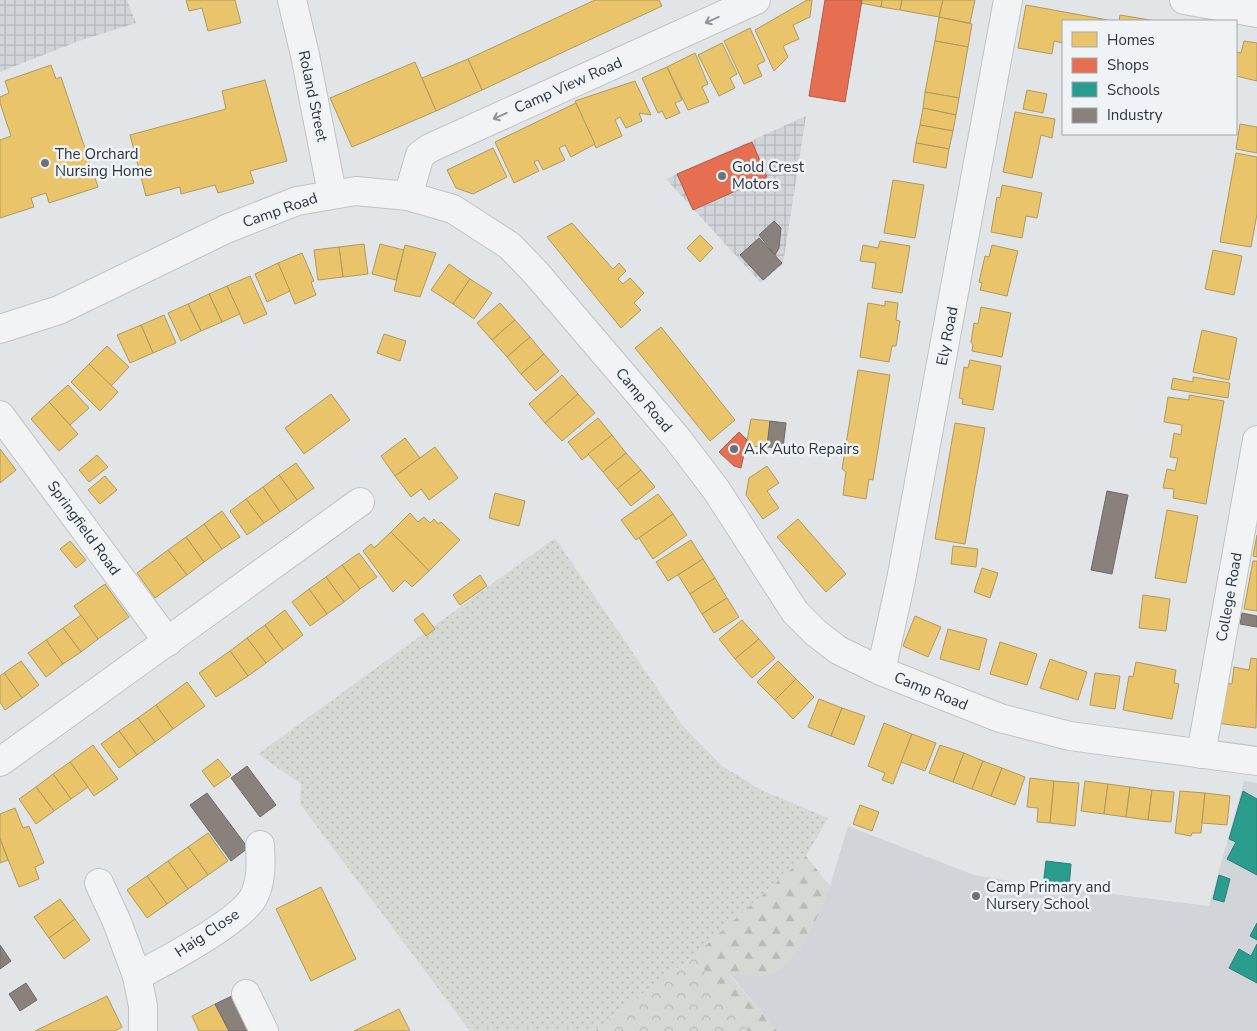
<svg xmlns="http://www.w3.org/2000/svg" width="1257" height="1031" font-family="'Nunito Sans',sans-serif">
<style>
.built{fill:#d1d5da}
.industrial{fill:url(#industrial-grid)}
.grass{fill:url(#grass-dots)}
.forest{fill:url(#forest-firs)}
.park{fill:url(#park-crowns)}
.homes{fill:#e9c46a;stroke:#b0995d}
.shops{fill:#e76f51;stroke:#af5d4b}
.schools{fill:#2a9d8f;stroke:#2a7e77}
.industry{fill:#8a817c;stroke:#6e6a69}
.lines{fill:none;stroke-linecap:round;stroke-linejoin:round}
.minor-casing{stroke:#c1c3c5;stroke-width:30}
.minor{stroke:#f1f3f4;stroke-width:28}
.oneway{stroke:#8e9499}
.poi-dot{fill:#6b7279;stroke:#f0f3f6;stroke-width:2}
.labels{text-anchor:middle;stroke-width:5;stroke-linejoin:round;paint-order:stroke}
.street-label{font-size:15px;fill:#2b343e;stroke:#f0f3f6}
.poi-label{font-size:15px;fill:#2b343e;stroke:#f0f3f6;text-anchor:start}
</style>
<defs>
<pattern id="industrial-grid" width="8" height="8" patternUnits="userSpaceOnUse" patternTransform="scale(1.25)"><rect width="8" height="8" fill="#d1d5da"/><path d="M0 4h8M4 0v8" fill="none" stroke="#b4b7bc"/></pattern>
<pattern id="grass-dots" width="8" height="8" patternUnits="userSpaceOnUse" patternTransform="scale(1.25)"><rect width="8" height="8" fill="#d4dad3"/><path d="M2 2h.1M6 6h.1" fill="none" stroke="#b6bcb6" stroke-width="1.8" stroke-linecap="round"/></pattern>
<pattern id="forest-firs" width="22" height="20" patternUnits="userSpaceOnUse" patternTransform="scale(1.25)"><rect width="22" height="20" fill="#d4dad3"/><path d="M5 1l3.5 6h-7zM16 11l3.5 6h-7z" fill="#b6bcb6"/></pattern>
<pattern id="park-crowns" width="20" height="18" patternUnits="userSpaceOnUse" patternTransform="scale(1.25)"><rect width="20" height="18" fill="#d4dad3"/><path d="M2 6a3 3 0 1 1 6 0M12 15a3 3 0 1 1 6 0" fill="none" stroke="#b6bcb6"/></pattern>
</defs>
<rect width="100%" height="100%" fill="#e2e5e7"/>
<path class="built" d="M1244,781L1257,783V1031H777L729,973L764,975L830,886L848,826L974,875L1015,882L1209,906Z"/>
<g class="industrial">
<path d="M0,0H127L136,23L79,41L0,72Z"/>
<path d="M806,116L783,264L761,283L666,179Z"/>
</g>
<path class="grass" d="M555,538L682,725L721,765L759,789L828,818L806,856L696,954L594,1031H470L300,804L301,784L258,754Z"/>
<path class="forest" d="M806,856L830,886C818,914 800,970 764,975C753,977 740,973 729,974L777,1031H748L710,981L696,954Z"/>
<path class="park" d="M696,954L710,981L748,1031H594Z"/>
<g class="homes">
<path d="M186,0H235L241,23L208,31L202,8L189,11Z"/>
<path d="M595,0H659L662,6L482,90L468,59Z"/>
<path d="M807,0H812L810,17L793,25L799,39L783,46L788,57L774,71L755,30Z"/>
<path d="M862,0H882L881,7L861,3Z"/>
<path d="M882,0H902L900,10L881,7Z"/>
<path d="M902,0H943L939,17L900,10Z"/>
<path d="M943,0H975L970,23L939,17Z"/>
<path d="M1026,5L1108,20V21H1063V43L1054,41L1052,54L1018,48Z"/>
<path d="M1120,15L1156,21H1119Z"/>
<path d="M939,17L972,24L968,47L935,41Z"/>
<path d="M750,28L765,61L757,65L762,76L744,84L724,41Z"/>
<path d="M935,41L968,47L959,98L925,92Z"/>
<path d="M1244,41L1257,43V81L1236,76V52L1241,53Z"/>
<path d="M722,43L737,74L730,78L735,88L719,96L698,55Z"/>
<path d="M695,53L708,84L702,87L709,102L688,110L667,67Z"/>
<path d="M468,59L482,90L436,111L422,78Z"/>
<path d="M415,62L436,111L352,147L330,98Z"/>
<path d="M51,65L56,79L61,77L98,187L49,203L46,193L31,198L34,207L0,218V140L11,136L0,103V97L9,93L5,81Z"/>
<path d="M667,67L682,100L675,103L680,113L666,119L662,111L658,113L642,78Z"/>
<path d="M265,80L287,161L250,171L254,183L218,193L215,185L181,194L180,187L146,196L130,135L226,109L222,91Z"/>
<path d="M635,81L651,115L639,113L642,121L626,128L620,117L615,120L622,136L596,148L575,101Z"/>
<path d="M1027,90L1047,94L1043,113L1023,109Z"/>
<path d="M925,92L959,98L956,115L923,108Z"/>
<path d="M576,103L595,144L571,157L565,145L559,148L565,160L543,170L538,160L534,162L539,171L514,183L495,142Z"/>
<path d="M923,108L956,115L953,131L920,125Z"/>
<path d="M1015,112L1055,119L1052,138L1041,135L1032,178L1003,172Z"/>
<path d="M1240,124L1257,127V153L1236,149Z"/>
<path d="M920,125L953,131L949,149L916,143Z"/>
<path d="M916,143L949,149L946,168L913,162Z"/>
<path d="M493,148L507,177L473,194L456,188L447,170Z"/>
<path d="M1236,153L1257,157V214L1251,247L1220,242Z"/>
<path d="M893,180L924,185L915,238L884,233Z"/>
<path d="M1002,185L1042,193L1037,218L1026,216L1022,238L991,232L997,197L1000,198Z"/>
<path d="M572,223L613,269L619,263L626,271L618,279L623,284L630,278L644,293L634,303L641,310L621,328L547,237Z"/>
<path d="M700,235L713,248L700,262L687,248Z"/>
<path d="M880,241L910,246L902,293L872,288L876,263L860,261L863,245L878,248Z"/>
<path d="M364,244L368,274L343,277L339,247Z"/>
<path d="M380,244L404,250L396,280L372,274Z"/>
<path d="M405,245L436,253L420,297L394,291Z"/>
<path d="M992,245L1018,251L1007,296L980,290L982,283L979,282L985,256L989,257Z"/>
<path d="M339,247L343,277L318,280L314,250Z"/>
<path d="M1213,250L1242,256L1234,295L1205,289Z"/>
<path d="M302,253L314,281L311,282L316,295L295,304L278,263Z"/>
<path d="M278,263L290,291L267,302L255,274Z"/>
<path d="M449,264L470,279L453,304L431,290Z"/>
<path d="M250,276L267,314L244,324L227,286Z"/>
<path d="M470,279L492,293L474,319L453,304Z"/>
<path d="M227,286L240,314L222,322L209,294Z"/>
<path d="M209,294L222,322L201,331L188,304Z"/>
<path d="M885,301L898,303L896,320L900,321L896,346H892L889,362L860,357L868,303L885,306Z"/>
<path d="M500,303L515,320L492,340L477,323Z"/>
<path d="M188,304L201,331L181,341L168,313Z"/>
<path d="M981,307L1011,313L1002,357L972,351L973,345L971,342L974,323L978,324Z"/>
<path d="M164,315L176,343L153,353L141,325Z"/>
<path d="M515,320L530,337L507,357L492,340Z"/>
<path d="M141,325L153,353L130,363L117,335Z"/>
<path d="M661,327L735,420L710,441L635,348Z"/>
<path d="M1202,330L1237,338L1229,380L1193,372Z"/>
<path d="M384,334L406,341L400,361L377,353Z"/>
<path d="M530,337L544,354L521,374L507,357Z"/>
<path d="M107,346L129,367L111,386L89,364Z"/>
<path d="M544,354L559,371L536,391L521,374Z"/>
<path d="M970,360L1001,366L993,410L962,404L963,399L959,398L964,367L968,368Z"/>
<path d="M89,364L118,392L100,411L71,382Z"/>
<path d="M858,370L890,375L873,480L869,479L866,499L843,495L846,472L842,469Z"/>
<path d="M562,375L578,394L545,423L529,404Z"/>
<path d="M1193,377L1230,383L1228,398L1171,389L1173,378L1193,382Z"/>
<path d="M68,385L89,408L70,425L49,402Z"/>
<path d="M331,394L350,420L304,454L285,428Z"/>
<path d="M578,394L595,413L562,441L545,423Z"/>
<path d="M1189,395L1224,401L1206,504L1173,498L1174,489L1163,488L1167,469L1175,471L1178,458L1170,457L1174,433L1181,435L1182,425L1164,422L1168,397L1189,400Z"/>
<path d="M49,402L78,434L59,451L31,419Z"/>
<path d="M598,418L612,435L582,460L568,442Z"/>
<path d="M751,419L770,421L767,447L746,446Z"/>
<path d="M955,423L985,428L965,544L935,539Z"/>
<path d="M612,435L626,453L603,472L588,454Z"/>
<path d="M405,438L420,458L395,476L381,456Z"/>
<path d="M435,447L458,478L429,500L421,489L411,497L395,476Z"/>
<path d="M0,449L16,470L0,483Z"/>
<path d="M626,453L641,470L617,489L603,472Z"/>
<path d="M97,455L108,467L89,482L79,470Z"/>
<path d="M296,463L314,488L297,500L279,475Z"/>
<path d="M767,466L779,483L767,491L779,508L763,519L746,495L749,478Z"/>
<path d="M641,470L655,487L631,506L617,489Z"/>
<path d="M279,475L297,500L280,512L263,487Z"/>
<path d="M105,476L117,490L100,504L88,490Z"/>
<path d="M263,487L280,512L264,523L246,499Z"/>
<path d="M495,493L525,501L519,526L489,518Z"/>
<path d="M658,494L673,514L636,540L621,520Z"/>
<path d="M246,499L264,523L247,535L230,511Z"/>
<path d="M1167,510L1198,516L1186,583L1155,578Z"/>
<path d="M222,511L240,537L222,549L204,524Z"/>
<path d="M410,513L418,522L424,517L430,523L434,519L438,524L441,522L460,540L429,571L391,532Z"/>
<path d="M673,514L687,535L653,559L639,538Z"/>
<path d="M798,519L846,574L826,592L777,537Z"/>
<path d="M204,524L222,549L204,562L186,537Z"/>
<path d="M391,532L429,571L412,587L405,580L393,592L363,551L371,544L374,548Z"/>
<path d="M1257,535V557L1253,556Z"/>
<path d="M186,537L204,562L187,575L168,550Z"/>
<path d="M691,540L703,559L668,581L656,562Z"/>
<path d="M70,541L86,560L76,568L60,549Z"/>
<path d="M953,546L978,549L976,567L951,564Z"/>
<path d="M168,550L187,575L155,598L137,573Z"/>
<path d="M359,553L377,577L360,589L342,565Z"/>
<path d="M703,559L715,578L690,594L678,575Z"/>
<path d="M1253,561H1257V611L1244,609Z"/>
<path d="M342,565L360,589L344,602L326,577Z"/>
<path d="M982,568L998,573L990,598L974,592Z"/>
<path d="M480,575L487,586L460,605L453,595Z"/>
<path d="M326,577L344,602L327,614L309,589Z"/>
<path d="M715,578L727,598L702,614L690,594Z"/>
<path d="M105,584L129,617L98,639L74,606Z"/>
<path d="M309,589L327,614L310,626L292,602Z"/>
<path d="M1143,595L1170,599L1166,631L1139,628Z"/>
<path d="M727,598L739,617L714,633L702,614Z"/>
<path d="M285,610L303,635L283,650L265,625Z"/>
<path d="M423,613L435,629L426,636L414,620Z"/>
<path d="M81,615L98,639L81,652L63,628Z"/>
<path d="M915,616L941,627L928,657L903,646Z"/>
<path d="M742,620L759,639L735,659L719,639Z"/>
<path d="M265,625L283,650L266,663L247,638Z"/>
<path d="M63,628L81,652L63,664L46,640Z"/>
<path d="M948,629L987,639L979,670L940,659Z"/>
<path d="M247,638L266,663L248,676L230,651Z"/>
<path d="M759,639L775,658L752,678L735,659Z"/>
<path d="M46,640L63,664L46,677L28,653Z"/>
<path d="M1000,642L1037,654L1027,685L990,674Z"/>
<path d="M230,651L248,676L216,697L199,673Z"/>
<path d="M1251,658L1257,659L1256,728L1216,723L1222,683L1232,684L1234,667L1249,670Z"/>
<path d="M1050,659L1087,672L1078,700L1040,688Z"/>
<path d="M21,661L39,685L22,698L4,673Z"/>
<path d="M778,661L796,679L775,700L757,682Z"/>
<path d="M1136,662L1176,670L1174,683L1179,684L1172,719L1123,710L1129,676L1133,677Z"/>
<path d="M4,673L22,698L5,710L0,702V676Z"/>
<path d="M1095,673L1120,676L1115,709L1090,705Z"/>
<path d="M796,679L814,697L793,719L775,700Z"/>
<path d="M187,682L205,706L173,729L156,705Z"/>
<path d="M819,699L842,708L831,736L808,727Z"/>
<path d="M156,705L173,729L155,742L138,718Z"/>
<path d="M842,708L865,716L854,745L831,736Z"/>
<path d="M138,718L155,742L137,755L119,731Z"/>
<path d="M884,723L912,734L893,784L882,780L885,773L868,766Z"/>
<path d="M119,731L137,755L119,768L101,744Z"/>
<path d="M912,734L936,743L925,771L901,762Z"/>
<path d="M93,745L118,779L94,796L70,762Z"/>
<path d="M940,745L964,753L953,782L929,773Z"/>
<path d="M964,753L983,761L972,789L953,782Z"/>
<path d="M218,759L231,775L214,787L202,771Z"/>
<path d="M983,761L1002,768L991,796L972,789Z"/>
<path d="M70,762L88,787L71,799L53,774Z"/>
<path d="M1002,768L1025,777L1015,805L991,796Z"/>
<path d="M53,774L71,799L54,811L36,787Z"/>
<path d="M1030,778L1054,781L1050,823L1037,822L1038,808L1027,807Z"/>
<path d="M1054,781L1079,783L1075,826L1050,823Z"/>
<path d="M1085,781L1108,784L1104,814L1081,811Z"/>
<path d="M1108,784L1130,787L1126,817L1104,814Z"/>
<path d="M36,787L54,811L36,824L19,799Z"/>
<path d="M1130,787L1152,790L1148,820L1126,817Z"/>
<path d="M1152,790L1174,792L1171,822L1148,820Z"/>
<path d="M1180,791L1205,793L1201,833H1192L1191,836L1175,833Z"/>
<path d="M1205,793L1230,796L1227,825L1202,823Z"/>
<path d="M860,805L879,812L872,831L853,824Z"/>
<path d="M15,808L23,828L29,826L44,863L35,867L39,879L19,887L0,839V814Z"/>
<path d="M208,833L228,861L208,875L188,847Z"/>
<path d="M0,839L8,860L0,863Z"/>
<path d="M188,847L208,875L188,889L168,861Z"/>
<path d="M168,861L188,889L167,904L147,876Z"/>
<path d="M147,876L167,904L147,918L127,890Z"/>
<path d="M321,887L356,959L311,981L276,909Z"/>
<path d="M60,899L75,919L49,938L34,917Z"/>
<path d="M75,919L90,940L64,959L49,938Z"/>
<path d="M107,996L122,1027L115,1031H35Z"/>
<path d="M215,1004L229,1031H199L192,1016Z"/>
<path d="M399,1009L410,1031H354Z"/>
</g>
<g class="shops">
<path d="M825,0H862L845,102L809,96Z"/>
<path d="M752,142L767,177L693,210L677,174Z"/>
<path d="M739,432L747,440L741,468L734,466L719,452Z"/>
</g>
<g class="schools">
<path d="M1243,791L1257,799V875L1227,859L1236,842L1229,839Z"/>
<path d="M1046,861L1071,864L1069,888L1043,886Z"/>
<path d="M1219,875L1230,879L1224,902L1213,899Z"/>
<path d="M1257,923V940L1250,936Z"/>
<path d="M1257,944V983L1229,968L1239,949L1251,956Z"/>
</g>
<g class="industry">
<path d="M774,221L781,228L779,248L775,255L759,235Z"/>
<path d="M759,238L782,263L763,280L740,255Z"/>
<path d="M770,421L786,423L783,448L767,447Z"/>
<path d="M1107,491L1128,495L1112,574L1091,570Z"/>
<path d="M1242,613L1257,616V627L1240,624Z"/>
<path d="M247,766L276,805L260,817L231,778Z"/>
<path d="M207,793L248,848L231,861L190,805Z"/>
<path d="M0,945L11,961L0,969Z"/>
<path d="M26,983L37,1000L20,1011L9,994Z"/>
<path d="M234,995L252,1031H229L215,1004Z"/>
</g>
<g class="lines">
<defs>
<g id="minor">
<path d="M292,0L305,55L332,193"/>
<path d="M1184,0L1257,13"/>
<path d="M408,196L420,155L430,148L756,0"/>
<path d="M0,329L59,310L226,229L297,201L356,191L408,196L453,209L510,246L536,273L676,437L717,491L795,612L816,633L838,650L881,671L1000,718L1070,736L1257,761"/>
<path d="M0,415L168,642"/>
<path d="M881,671L901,580L1008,0"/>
<path d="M1201,754L1257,440"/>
<path d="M0,762L360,502"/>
<path d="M99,883L117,922L137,976"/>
<path d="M246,994L264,1031"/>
<path d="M143,1031V1006L137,976C164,962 239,922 253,898C262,881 261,864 260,845"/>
</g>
</defs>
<use href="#minor" class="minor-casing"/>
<use href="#minor" class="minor"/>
</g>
<defs><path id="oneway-shaft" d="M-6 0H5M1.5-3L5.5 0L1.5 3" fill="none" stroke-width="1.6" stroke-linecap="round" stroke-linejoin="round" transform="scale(1.25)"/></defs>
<g class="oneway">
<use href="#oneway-shaft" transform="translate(712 20) rotate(156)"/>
<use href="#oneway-shaft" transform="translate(500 116) rotate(156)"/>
</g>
<g class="poi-dot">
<circle cx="45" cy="163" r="5"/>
<circle cx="722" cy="176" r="5"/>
<circle cx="734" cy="449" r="5"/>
<circle cx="976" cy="896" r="5"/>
</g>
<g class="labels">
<g class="street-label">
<text transform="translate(568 85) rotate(-24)" y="5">Camp View Road</text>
<text transform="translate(313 96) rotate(78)" y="5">Roland Street</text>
<text transform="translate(280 210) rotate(-19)" y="5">Camp Road</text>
<text transform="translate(947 336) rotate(-79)" y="5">Ely Road</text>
<text transform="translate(644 400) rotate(50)" y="5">Camp Road</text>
<text transform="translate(84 528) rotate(54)" y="5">Springfield Road</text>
<text transform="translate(1229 597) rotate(-80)" y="5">College Road</text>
<text transform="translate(931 691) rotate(22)" y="5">Camp Road</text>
<text transform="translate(207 933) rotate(-34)" y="5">Haig Close</text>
</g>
<g class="poi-label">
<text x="55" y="159">The Orchard<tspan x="55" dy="17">Nursing Home</tspan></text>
<text x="732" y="172">Gold Crest<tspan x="732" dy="17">Motors</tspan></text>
<text x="744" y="454">A.K Auto Repairs</text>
<text x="986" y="892">Camp Primary and<tspan x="986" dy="17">Nursery School</tspan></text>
</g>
</g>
<rect x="1062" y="20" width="175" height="115" fill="#f0f3f6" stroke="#a1a7ac"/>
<rect x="1072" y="32" width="25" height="15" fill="#e9c46a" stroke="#a1a7ac"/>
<text x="1107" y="45" font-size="15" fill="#2b343e">Homes</text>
<rect x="1072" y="58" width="25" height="15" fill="#e76f51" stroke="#a1a7ac"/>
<text x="1107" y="70" font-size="15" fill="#2b343e">Shops</text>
<rect x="1072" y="82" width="25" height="15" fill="#2a9d8f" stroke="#a1a7ac"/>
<text x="1107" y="95" font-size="15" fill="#2b343e">Schools</text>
<rect x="1072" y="108" width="25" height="15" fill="#8a817c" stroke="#a1a7ac"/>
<text x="1107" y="120" font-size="15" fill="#2b343e">Industry</text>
</svg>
